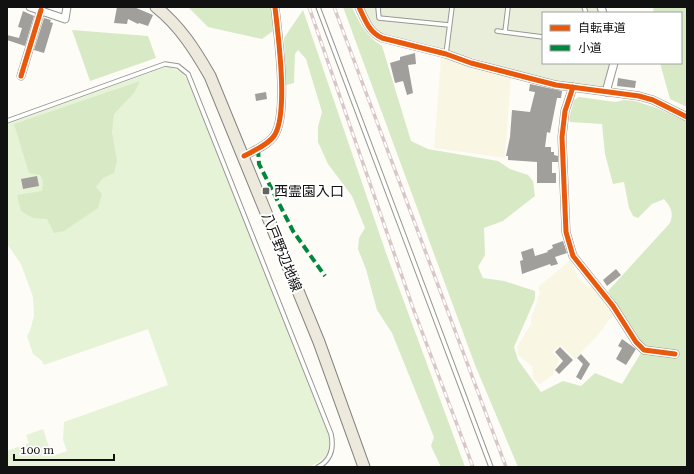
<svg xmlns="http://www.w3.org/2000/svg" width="694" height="474" font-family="'Roboto Serif','Noto Sans JP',serif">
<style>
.farmland{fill:#f9f7e4}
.green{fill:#e7f3d7}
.forest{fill:#d8eac5}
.cemetery{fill:#e9eedb}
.building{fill:#a19f9c}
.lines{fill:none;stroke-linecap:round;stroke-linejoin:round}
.service-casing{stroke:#979795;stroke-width:5.5}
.minor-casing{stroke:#979795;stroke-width:9}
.primary-casing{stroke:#858482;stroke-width:13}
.service{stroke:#fffffe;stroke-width:3.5}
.minor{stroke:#fffffe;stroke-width:7}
.primary{stroke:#ede9dc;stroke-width:11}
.rail-casing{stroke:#d9c6c7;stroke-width:3.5}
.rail{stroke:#fff;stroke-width:2;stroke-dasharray:6;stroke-linecap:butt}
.quiet{stroke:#00873e;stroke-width:4;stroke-dasharray:8 4;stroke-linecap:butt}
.cycleway-casing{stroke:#fff;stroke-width:8}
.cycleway{stroke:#e8590c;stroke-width:5}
.poi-dot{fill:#646362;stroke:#fff;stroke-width:1.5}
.labels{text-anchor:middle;stroke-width:4;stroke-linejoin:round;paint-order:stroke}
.poi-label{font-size:14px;fill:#111;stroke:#fff;text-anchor:start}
.street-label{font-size:14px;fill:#111;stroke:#fff}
</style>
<rect width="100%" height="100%" fill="#fdfcf7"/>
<g class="farmland">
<path d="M441,57L511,77L505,158L434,148Z"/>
<path d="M571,260L578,278L587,286L593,287L613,315L597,336L575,359L561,345L552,352L559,359L553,375L540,384L533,378L532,366L518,355L517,347L531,324V319L540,293L538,287Z"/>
</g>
<path class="green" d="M169,67L182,72L189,82L327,429C334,450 327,460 308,467H7V451L29,443L26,435L43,429L52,456L67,451L63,440L64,422L168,385L148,329L44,365L42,361L33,354L27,336L30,331L34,316L33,297L21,264L7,244V124L163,68Z"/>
<g class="forest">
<path d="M188,7H271L273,31L262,39L208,27Z"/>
<path d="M343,7H352C360,24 366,36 382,46L411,141L428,149L498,161L510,169L528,175L533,181L535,196L503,221L484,228L485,255L478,267L483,278L504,281L535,291V299L514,347L518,360L541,392L563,381L581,386L595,373L622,384L644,348L608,291L670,223C674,212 671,208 664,199L652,204L638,218L633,216L629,208L624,182L613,184L605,154L602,124L570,122L569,118L574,100L579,97L615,102L624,100L635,101L657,108L687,122V467H518L475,365Z"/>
<path d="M653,7H687V107L670,99L660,63H681V13H654Z"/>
<path d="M303,10L386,253L465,467H441L431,446L434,437L392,333L377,310L366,269L358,249L359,238L365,228L352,196L328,164L318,142V127L322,112L306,59L298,50L295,54L294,83L286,85L284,38Z"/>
<path d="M72,30L148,36L156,58L90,81Z"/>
<path d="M140,81L134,93L114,114L112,132L117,161L114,173L103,178L96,187L102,194L98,208L64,231L54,233L47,219L33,218L21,211L17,195L42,191L43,181L40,175L29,173L14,124Z"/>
</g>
<path class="cemetery" d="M363,7H598L600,13H543V63H612L604,88L557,81L519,72L432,46L380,33L374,29Z"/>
<g class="building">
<path d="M117,7H134L153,15L148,26L139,23L138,24L128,19L127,24L114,23Z"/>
<path d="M23,11L34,16L25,46L7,40V35L19,38L22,28L18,27Z"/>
<path d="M44,18L51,20L50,22L53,23L44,53L34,50Z"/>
<path d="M415,53L416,64L408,65L413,93L407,95L403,81L395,83L390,63L400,60V57Z"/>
<path d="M618,78L636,81L635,88L617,86Z"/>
<path d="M530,84L562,91L561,98H557L550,133L547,132L545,147H551V152H554V155L558,156V162H552V173H556V183H537V162L508,160V156H506L510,137L512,110L530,112L535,92L529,91Z"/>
<path d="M266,92L267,99L256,101L255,94Z"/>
<path d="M37,176L39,186L23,189L21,179Z"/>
<path d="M563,241L567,253L555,257L558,264L551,266L550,264L522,274L520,261L523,260L521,252L533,248L535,256L548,252L547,251L553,248L552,245Z"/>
<path d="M616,269L621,275L607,286L603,280Z"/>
<path d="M622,339L636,349L626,365L616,359L622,348L618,346Z"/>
<path d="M560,347L573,360L559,374L555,370L563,361L555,352Z"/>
<path d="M581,354L590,364L581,380L576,377L583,364L577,358Z"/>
</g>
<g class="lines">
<defs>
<g id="service">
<path d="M318,7L491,467"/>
<path d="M378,7L379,18L449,25"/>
<path d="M584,7L586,13"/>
<path d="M497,31L543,37"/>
<path d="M505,32L508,7"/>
<path d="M446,54L452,7"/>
<path d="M7,121L165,64L178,66L188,74L331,434C334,448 331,460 318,467"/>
</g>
<g id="minor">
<path d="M30,7L65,19L67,7"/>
<path d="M359,7C365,20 369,32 382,38L446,54L471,63L556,85L639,96L653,100L687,117"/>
<path d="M601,7L603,13"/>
<path d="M21,76L41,10"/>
<path d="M573,87L565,111L562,137L566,232L573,256L613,306L636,342L644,350L675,354"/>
<path d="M606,92L614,63"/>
<path d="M244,156C253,151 268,145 274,136C289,114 278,35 275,7"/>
</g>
<path id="primary" d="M156,7C180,26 195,50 210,76L319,342L364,467"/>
</defs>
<use href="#service" class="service-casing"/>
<use href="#minor" class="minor-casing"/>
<use href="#primary" class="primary-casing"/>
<use href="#service" class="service"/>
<use href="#minor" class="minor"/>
<use href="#primary" class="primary"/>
<defs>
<g id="rail">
<path d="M309,7L413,308L473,467"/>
<path d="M334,7L506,467"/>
</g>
</defs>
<use href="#rail" class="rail-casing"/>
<use href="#rail" class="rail"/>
<path class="quiet" d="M258,149L259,164L293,231L325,276"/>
<defs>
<g id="cycleway">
<path d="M359,7C365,20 369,32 382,38L446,54L471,63L556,85L639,96L653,100L687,117"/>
<path d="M21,76L41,10"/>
<path d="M573,87L565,111L562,137L566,232L573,256L613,306L636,342L644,350L675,354"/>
<path d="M244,156C253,151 268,145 274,136C289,114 278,35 275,7"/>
</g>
</defs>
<use href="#cycleway" class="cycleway-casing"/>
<use href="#cycleway" class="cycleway"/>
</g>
<rect class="poi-dot" x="262" y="187" width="8" height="8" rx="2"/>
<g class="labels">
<g class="poi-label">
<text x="274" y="196">西霊園入口</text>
</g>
<g class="street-label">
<text transform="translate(282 252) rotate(68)" y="5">八戸野辺地線</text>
</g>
</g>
<rect width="694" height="474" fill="none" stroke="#111111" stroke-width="16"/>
<rect x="542" y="12" width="140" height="52" fill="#ffffff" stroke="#a0a0a0"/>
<rect x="550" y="25" width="20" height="6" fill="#e8590c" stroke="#a0a0a0"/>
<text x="578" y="32" font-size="12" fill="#111111">自転車道</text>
<rect x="550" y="45" width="20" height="6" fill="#00873e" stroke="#a0a0a0"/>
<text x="578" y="52" font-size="12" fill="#111111">小道</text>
<path d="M14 454v6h100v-6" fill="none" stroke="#111111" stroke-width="2"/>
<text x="20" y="454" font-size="12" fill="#111111" stroke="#ffffff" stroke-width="3" paint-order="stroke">100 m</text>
</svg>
